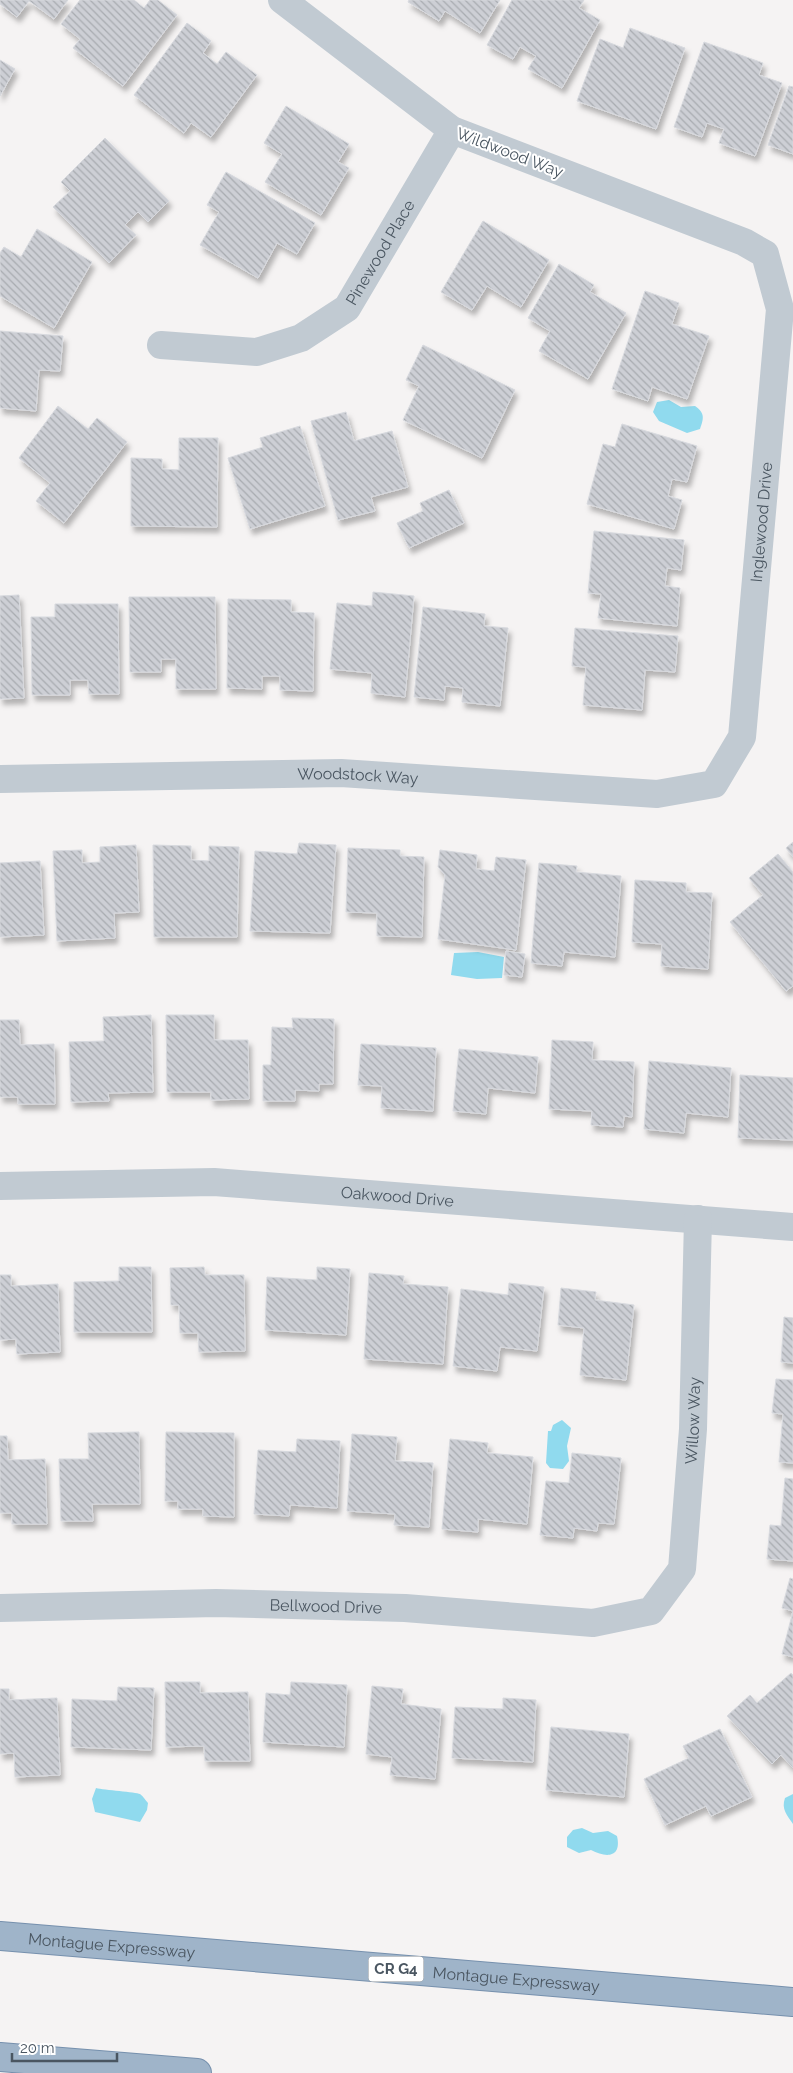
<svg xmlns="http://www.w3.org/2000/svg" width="793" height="2073" font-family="Raleway,sans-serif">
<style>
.water{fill:#90daee}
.building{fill:url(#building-back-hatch);stroke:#d7d9de;filter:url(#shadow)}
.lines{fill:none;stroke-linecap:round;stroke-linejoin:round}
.trunk-casing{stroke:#7690ad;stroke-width:30}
.minor{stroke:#c1cad2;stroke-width:28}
.trunk{stroke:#9fb4c9;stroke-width:28}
.labels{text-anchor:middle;stroke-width:4;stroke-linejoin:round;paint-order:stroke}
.shield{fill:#fff;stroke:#808990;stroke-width:1}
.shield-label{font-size:15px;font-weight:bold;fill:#4a5661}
.street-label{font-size:16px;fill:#4a5661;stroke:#fff}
</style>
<defs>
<pattern id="building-back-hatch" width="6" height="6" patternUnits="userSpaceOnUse" patternTransform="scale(1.25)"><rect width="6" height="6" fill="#cdcfd5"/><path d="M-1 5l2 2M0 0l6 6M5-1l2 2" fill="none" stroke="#a8abb0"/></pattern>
<filter id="shadow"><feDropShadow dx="3" dy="5.5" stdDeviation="2.5" flood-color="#0004"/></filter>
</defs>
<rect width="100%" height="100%" fill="#f5f3f3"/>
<g class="water">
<path d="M669,400L681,407L695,406C705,413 704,418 700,429L687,433L659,421L653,412L657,402Z"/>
<path d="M478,952L504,957L502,978L477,979L451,975L454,953Z"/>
<path d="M562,1420L571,1428L567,1446L569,1461L563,1469L550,1468L546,1463L548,1431H551L553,1425Z"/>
<path d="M96,1788C104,1790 136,1792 140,1794C144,1797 145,1800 148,1803L147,1810L140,1822L95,1812L92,1799Z"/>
<path d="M793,1794V1824C787,1815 781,1809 785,1798Z"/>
<path d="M582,1828L593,1833L608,1831L617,1836C622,1858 606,1858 591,1850L579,1853L567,1847V1837L573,1830Z"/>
</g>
<g class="building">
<path d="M0,0H68L54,19L29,1L17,17L0,4Z"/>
<path d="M80,0H134L144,8L150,0H158L177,15L123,86L73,48L80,39L61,24Z"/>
<path d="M409,0H500L480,33L445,11L439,21L408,2Z"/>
<path d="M512,0H584L579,8L600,20L562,88L528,69L536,56L520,47L513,59L487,45Z"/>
<path d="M187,23L211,41L203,53L217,64L226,52L257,75L211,137L191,123L184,133L134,95Z"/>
<path d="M630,28L685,48L656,129L577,101L600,39L623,48Z"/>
<path d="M704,42L763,63L759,75L782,83L755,156L719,143L724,129L707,123L702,137L674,127Z"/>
<path d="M0,60L15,69L0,96Z"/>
<path d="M789,86L793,87V154L768,145Z"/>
<path d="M286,106L349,144L338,162L349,168L321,215L265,182L282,154L264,143Z"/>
<path d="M105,138L169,201L148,222L138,212L125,225L136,235L109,263L53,207L70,191L61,182Z"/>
<path d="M226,172L315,223L297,254L277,243L258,278L200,245L219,212L207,205Z"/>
<path d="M483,221L549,260L521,307L487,286L472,310L441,292Z"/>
<path d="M37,229L92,262L54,328L0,296V253L4,247L21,257Z"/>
<path d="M559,264L594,285L590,292L626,313L588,379L539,351L550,331L528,318Z"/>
<path d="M645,291L679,303L672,324L709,336L687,399L652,387L648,401L612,389Z"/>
<path d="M0,331L63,336L60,371L39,370L36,411L0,408Z"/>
<path d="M423,345L515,390L482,458L403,420L419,386L406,380Z"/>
<path d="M58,406L88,429L97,418L127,442L64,523L36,501L50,483L19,458Z"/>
<path d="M346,412L354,441L392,431L408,487L371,497L375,511L338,520L311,421Z"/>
<path d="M622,424L697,446L687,482L672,479L668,496L682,500L674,529L587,504L603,444L615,447Z"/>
<path d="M300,426L325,506L250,529L228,458L263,447L260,438Z"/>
<path d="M179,438H218L217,527L131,526V458L162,459V469L179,470Z"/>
<path d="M449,490L464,523L409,548L397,523L423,511L420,503Z"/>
<path d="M594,531L684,540L681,570L667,568L665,586L680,588L677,626L598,618L601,594L588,593Z"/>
<path d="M373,592L414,596L405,697L371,693L372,673L330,669L337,603L372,606Z"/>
<path d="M19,595L24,698L0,699V596Z"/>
<path d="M129,597H215L216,689H176V659H161V672H130Z"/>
<path d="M228,599L291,600V612L314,613L313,691L280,690V676H262V689L227,688Z"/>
<path d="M55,604H118L119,694H89L88,680H70V695H32L31,617H55Z"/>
<path d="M423,607L485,614L484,626L508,628L500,706L462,702L463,688L445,686L444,700L414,697Z"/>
<path d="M575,628L678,636L675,672L645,670L642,710L583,705L586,667L572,666Z"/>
<path d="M793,842V857L786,848Z"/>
<path d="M299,843L336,845L330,933L250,931L255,851L297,854Z"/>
<path d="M136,845L139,912L114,913L115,938L57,941L53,851L82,850V863L100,862V847Z"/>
<path d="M153,845L191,846V860L209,861V846L239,847L237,937H154Z"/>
<path d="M348,848L400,850V856L424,857L422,937L377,936V913L346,912Z"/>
<path d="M440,850L477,855L476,869L494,871L496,857L526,860L516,950L438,939L445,875L438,867Z"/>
<path d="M778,854L793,872V986L786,991L730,922L763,895L749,878Z"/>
<path d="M40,861L44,935L0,937V863Z"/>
<path d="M539,863L577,866L576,872L621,876L615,957L564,952L562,966L531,963Z"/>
<path d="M635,880L686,883V892L712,893L708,969L661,966L662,944L632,942Z"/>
<path d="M506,951L525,954L522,977L504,975Z"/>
<path d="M151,1015L153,1092L108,1093L109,1101L71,1102L69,1042L104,1041L103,1017Z"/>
<path d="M166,1015H214V1040H248L249,1099L211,1100V1092H167Z"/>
<path d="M292,1018L334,1019L333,1084H319V1091L295,1090V1101H263V1065H271L272,1027L293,1028Z"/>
<path d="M0,1020H19L20,1045L54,1044L55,1104H18V1097H0Z"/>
<path d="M552,1040L593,1042L592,1060L634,1062L632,1117L624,1116L623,1127L591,1125L592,1111L549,1109Z"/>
<path d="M361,1044L436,1048L433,1111L381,1108L382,1086L358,1085Z"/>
<path d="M459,1049L538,1057L535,1093L488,1088L486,1114L453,1111Z"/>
<path d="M649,1061L731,1068L728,1117L686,1113L684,1133L644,1129Z"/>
<path d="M740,1075L793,1078V1140L738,1138Z"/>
<path d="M119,1267H151L152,1332H74V1282L119,1281Z"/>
<path d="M204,1267L205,1275H244L245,1351L199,1352L198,1333H180L179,1305H171L170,1268Z"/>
<path d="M317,1267L350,1269L346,1335L265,1330L267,1277L317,1280Z"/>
<path d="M369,1273L404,1276L403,1284L448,1287L443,1364L364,1359Z"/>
<path d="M0,1275H11V1286L58,1284L60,1352L17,1354L16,1339L0,1340Z"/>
<path d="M509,1283L544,1287L537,1351L500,1347L497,1371L453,1366L461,1289L508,1295Z"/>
<path d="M561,1288L596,1292L595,1300L634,1305L626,1380L580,1375L584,1328L558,1325Z"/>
<path d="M784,1317L793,1318V1363L781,1362Z"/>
<path d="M776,1379L793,1380V1463L779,1462L783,1414L772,1413Z"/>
<path d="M139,1432L140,1504H92L93,1521H61L59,1459H89L88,1433Z"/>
<path d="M166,1432L234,1433V1517L203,1516V1509H178V1501H165Z"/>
<path d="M352,1434L397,1437L395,1461L433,1463L429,1527L394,1525L395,1514L347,1511Z"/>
<path d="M0,1436H7L8,1460L45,1459L47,1524H12V1513H0Z"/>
<path d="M297,1439L340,1441L337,1508L290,1505L289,1516L254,1514L258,1450L296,1452Z"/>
<path d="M450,1439L488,1443L487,1453L533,1457L527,1524L478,1519V1532L442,1529Z"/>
<path d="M572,1453L621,1458L614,1524L598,1523L597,1531L574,1528L573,1538L540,1535L546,1481L569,1483Z"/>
<path d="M785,1478L793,1479V1561L767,1559L770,1525L781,1526Z"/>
<path d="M790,1578L793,1579V1657L782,1654L793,1611L782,1608Z"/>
<path d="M791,1673L793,1675V1768L781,1755L772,1764L727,1716L750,1695L757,1703Z"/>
<path d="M165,1682H200V1693L248,1692L250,1761H205L204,1746L166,1747Z"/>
<path d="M291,1682L347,1685L344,1747L263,1742L266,1693L290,1695Z"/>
<path d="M372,1686L403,1689L401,1704L441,1709L435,1779L390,1775L392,1757L366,1754Z"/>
<path d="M118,1687L154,1688L151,1750L71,1747L72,1699L117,1701Z"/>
<path d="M0,1689H9V1700L57,1698L60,1775L15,1777L14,1753L0,1754Z"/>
<path d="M503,1698L536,1700L533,1762L452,1758L455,1707L503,1709Z"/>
<path d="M551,1727L629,1734L624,1797L546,1790Z"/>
<path d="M720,1729L752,1797L711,1816L706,1806L665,1825L644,1779L689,1758L683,1746Z"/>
</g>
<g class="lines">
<defs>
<g id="trunk">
<path id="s5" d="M0,1936L793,2002"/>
<path d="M0,2057L197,2073"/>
</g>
</defs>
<use href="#trunk" class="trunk-casing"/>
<g class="minor">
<path id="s1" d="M161,345L257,352L301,338L347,308L452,130"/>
<path id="s2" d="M0,779L341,773L657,794L714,784L742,737L780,309L765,254L744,242L452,130L282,0"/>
<path id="s3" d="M0,1186L214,1182L793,1227"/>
<path id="s4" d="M0,1608L216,1603L405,1608L593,1623L651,1611L682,1569L693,1429L698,1219"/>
</g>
<use href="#trunk" class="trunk"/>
</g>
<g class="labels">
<rect class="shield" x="368.5" y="1956.5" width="55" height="25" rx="4"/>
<g class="shield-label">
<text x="396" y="1974">CR G4</text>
</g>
<g class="street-label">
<text transform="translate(510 152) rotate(21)" y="6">Wildwood Way</text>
<text dy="6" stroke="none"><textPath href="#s1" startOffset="262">Pinewood Place</textPath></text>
<text dy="6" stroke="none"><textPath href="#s2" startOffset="986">Inglewood Drive</textPath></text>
<text dy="6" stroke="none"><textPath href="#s2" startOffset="358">Woodstock Way</textPath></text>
<text dy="6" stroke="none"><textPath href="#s3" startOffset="398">Oakwood Drive</textPath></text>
<text dy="6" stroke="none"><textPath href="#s4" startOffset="854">Willow Way</textPath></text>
<text dy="6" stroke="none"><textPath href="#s4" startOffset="326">Bellwood Drive</textPath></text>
<text dy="6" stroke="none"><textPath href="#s5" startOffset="112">Montague Expressway</textPath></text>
<text dy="6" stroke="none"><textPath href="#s5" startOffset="518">Montague Expressway</textPath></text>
</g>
</g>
<path d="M12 2053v8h105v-8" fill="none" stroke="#4a5661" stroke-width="2.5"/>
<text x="20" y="2053" font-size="15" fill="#4a5661" stroke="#ffffff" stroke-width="4" paint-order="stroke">20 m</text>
</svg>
